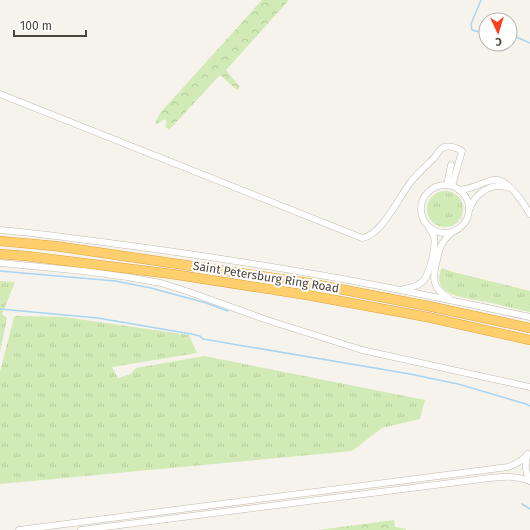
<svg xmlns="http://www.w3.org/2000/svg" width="530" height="530" font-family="'Fira Sans',sans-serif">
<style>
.grass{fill:url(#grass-tufts)}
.forest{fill:url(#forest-crowns)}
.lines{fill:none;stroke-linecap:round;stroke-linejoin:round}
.stream{stroke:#a9d4f2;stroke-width:1.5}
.minor-casing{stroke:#c2bbae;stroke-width:7}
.highway-casing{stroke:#e0a43c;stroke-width:10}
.minor{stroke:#fff;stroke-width:6}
.highway{stroke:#ffcf6e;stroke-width:9}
.labels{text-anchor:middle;stroke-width:4;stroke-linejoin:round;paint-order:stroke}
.street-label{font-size:12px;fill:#4b4439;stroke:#fff}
</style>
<defs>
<pattern id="grass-tufts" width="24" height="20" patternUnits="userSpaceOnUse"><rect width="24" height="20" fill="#d2eab5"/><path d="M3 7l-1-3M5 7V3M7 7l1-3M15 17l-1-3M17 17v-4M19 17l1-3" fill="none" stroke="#b6ca9c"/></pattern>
<pattern id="forest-crowns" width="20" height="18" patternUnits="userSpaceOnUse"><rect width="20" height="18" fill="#d2eab5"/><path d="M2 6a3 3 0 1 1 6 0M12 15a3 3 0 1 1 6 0" fill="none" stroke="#b6ca9c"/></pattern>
</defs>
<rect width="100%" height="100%" fill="#f6f3ec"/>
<g class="grass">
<circle cx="445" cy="209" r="18"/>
<path d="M442,268L453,272L530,291V312C516,309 501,305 487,302C477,300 452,297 445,290C438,285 438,274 442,268Z"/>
<path d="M0,281L15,282L2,314L7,318L0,352Z"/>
<path d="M17,316L64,317L189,335L197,353L112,367L118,378L131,374L136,368L193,358L204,356L425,400L420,419L382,428L352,451L0,484V372L14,317Z"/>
</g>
<g class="forest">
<path d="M262,0H289L226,70L240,87L237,90L220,75L169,130L165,126L167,122L165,119L157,124L155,123L161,112Z"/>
<path d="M394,520L395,527L406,529V530H318Z"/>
</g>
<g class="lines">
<g class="stream">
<path d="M481,0L471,24L472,30L486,34"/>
<path d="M510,36H514L530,43"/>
<path d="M0,271L115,281L151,288L206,303L228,311"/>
<path d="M0,309L98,318L191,334L200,336L203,339L410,374L458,384L526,404L530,406"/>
<path d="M522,504L530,509"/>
</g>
<defs>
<g id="minor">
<path d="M0,94L362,238C381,236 399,197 410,183C417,174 426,166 434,158C437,155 439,149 444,147C451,145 457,148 462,151L452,186"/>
<circle cx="445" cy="209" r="24"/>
<path d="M447,185L451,165"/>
<path d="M459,190C471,189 476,186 486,182C490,181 494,179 498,180C510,182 524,204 530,214"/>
<path d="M470,208C474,197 485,187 497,186C501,186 506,187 510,188"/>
<path d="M0,230C49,234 98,242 147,248C205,256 262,265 320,275C390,287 460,302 530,317"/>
<path d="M0,263L83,271L127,277L161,283L189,292L267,320L362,350L530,387"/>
<path d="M404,289C411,288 419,286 424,280C430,272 436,247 434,237C433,234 431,231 429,228"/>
<path d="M449,298C432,289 432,277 437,260C438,255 439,249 442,244C444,240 448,236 452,232"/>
<path d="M527,457C524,466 526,473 530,481"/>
<path d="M19,530L508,467C517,464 522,461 528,454"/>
<path d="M81,530L482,479C501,477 512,474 530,481"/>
</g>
<g id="highway">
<path d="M0,241L55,246L308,283L428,306L530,328"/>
<path d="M0,254L26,256L172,274L307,295L427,317L530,340"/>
</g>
</defs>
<use href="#minor" class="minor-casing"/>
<use href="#highway" class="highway-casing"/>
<use href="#minor" class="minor"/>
<use href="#highway" class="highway"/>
</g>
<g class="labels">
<g class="street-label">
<text transform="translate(266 277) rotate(9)" y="4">Saint Petersburg Ring Road</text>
</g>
</g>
<g transform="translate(498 32) rotate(176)"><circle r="19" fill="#ffffff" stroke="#b7b4b0"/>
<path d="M0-3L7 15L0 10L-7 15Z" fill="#fc3f1d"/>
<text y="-6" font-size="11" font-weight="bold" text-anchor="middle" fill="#4b4439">С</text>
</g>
<path d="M14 30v6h72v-6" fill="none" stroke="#4b4439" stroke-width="2"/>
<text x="20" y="30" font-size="12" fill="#4b4439" stroke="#ffffff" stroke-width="3" paint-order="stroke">100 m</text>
</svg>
